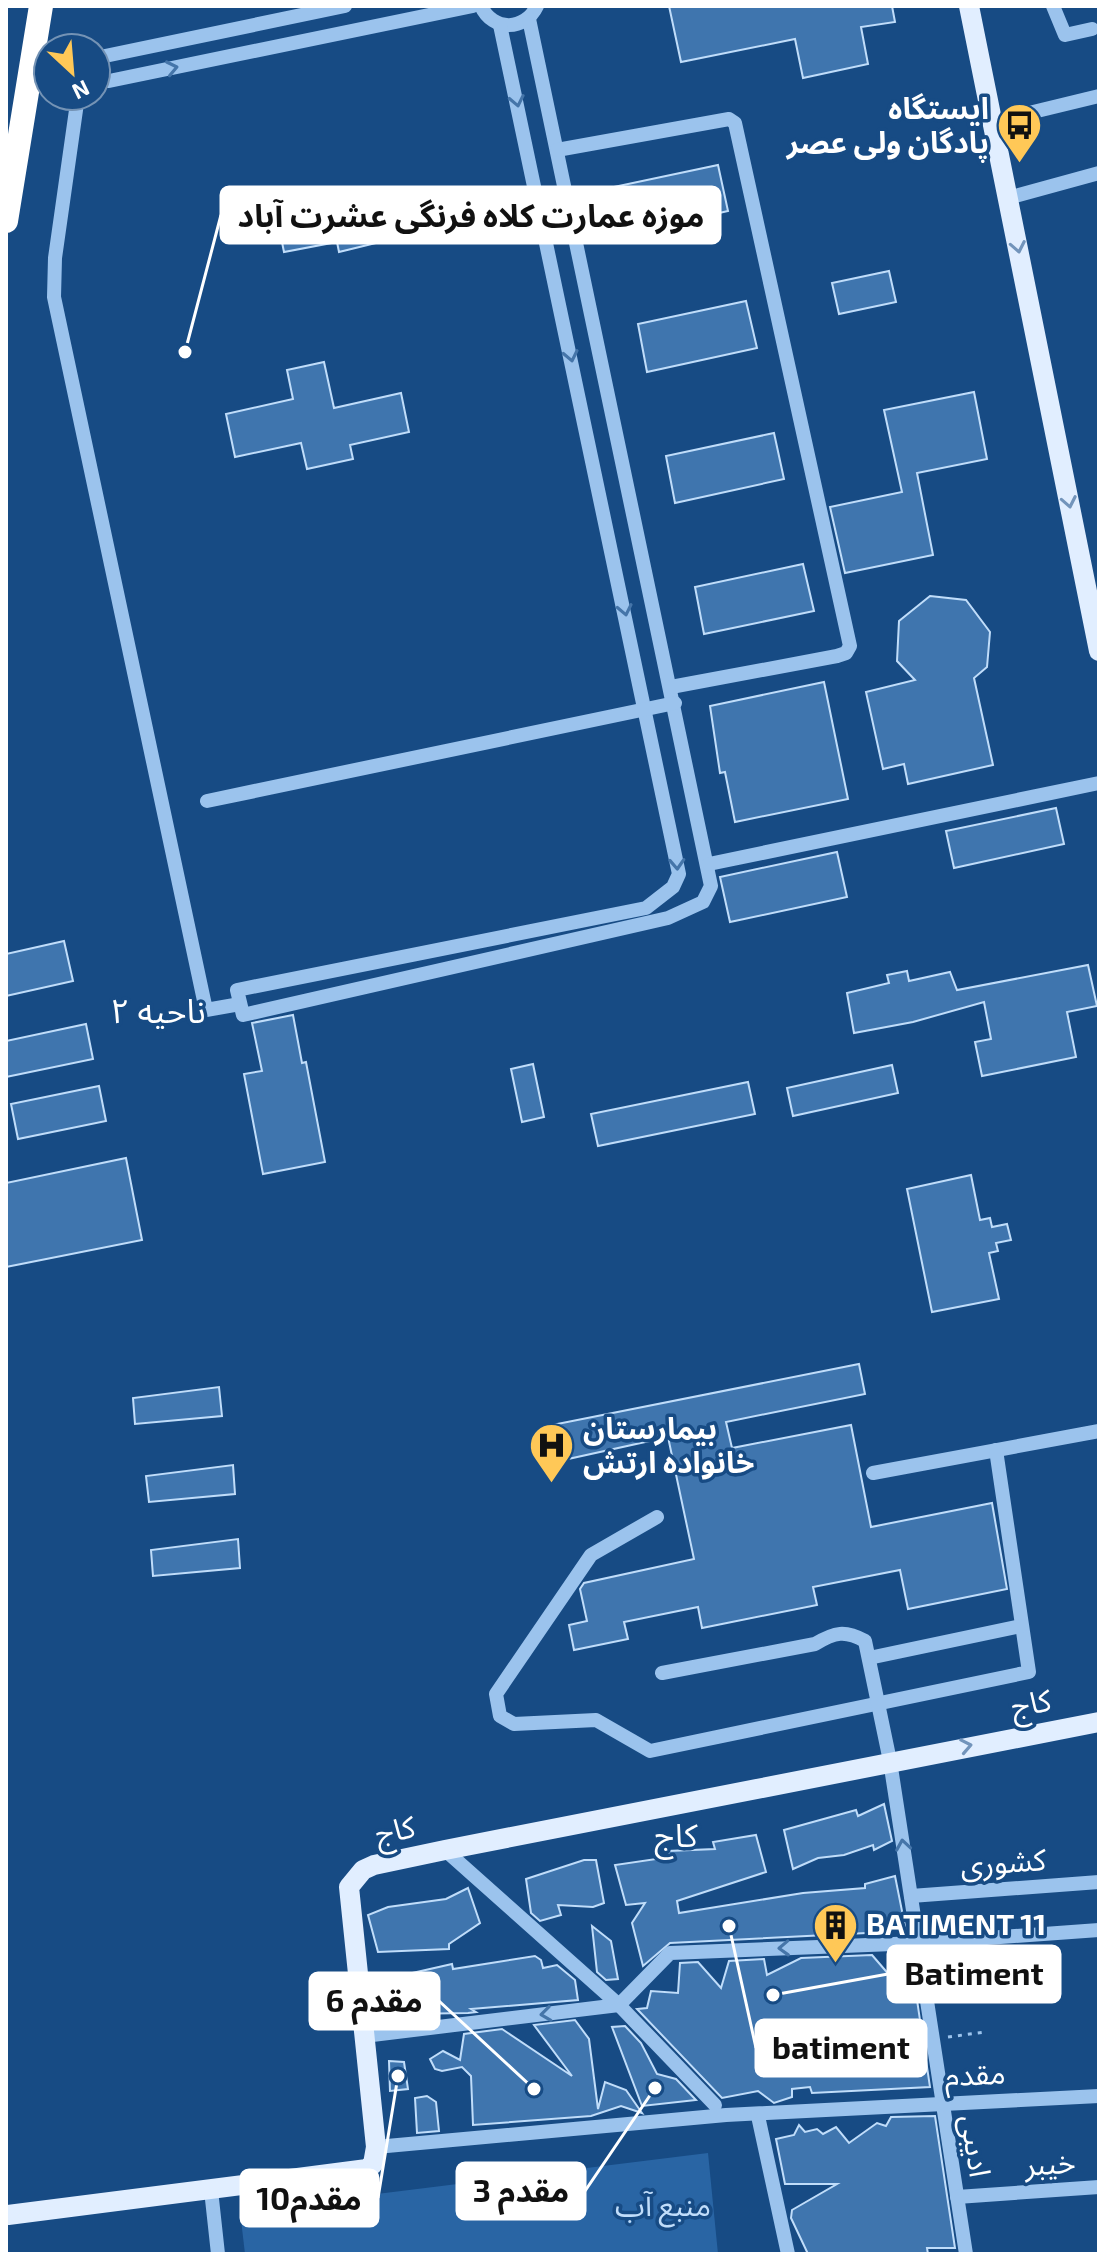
<svg xmlns="http://www.w3.org/2000/svg" width="1105" height="2260" font-family="'Exo 2','Noto Sans Arabic',sans-serif">
<style>
.green{fill:#2965a4}
.building{fill:#3f75ae;stroke:#c0ddfa;stroke-width:2}
.lines{fill:none;stroke-linecap:round;stroke-linejoin:round}
.path{stroke:#9bc3ed;stroke-width:3;stroke-dasharray:4 6;stroke-linecap:butt}
.minor{stroke:#9bc3ed;stroke-width:14}
.major{stroke:#e1eeff;stroke-width:20}
.highway{stroke:#fff;stroke-width:24}
.oneway{stroke:#4575a9}
.oneway2{stroke:#7294bb}
.labels{text-anchor:middle;stroke-width:7;stroke-linejoin:round;paint-order:stroke}
.poi-label{font-size:30px;font-weight:bold;fill:#fff;stroke:#174b84;text-anchor:start}
.street-label{font-size:30px;fill:#fff;stroke:#174b84}
.park-label{font-size:30px;fill:#c0ddfa;stroke:#174b84}
.neighbourhood-label{font-size:32px;fill:#fff;stroke:#174b84}
.quarter-label{font-size:34px;fill:#fff;stroke:#174b84}
.leader{fill:none;stroke:#fff;stroke-width:3}
.callout-dot{fill:#fff;stroke:#174b84;stroke-width:3}
.callout{fill:#fff;stroke:#fff;stroke-width:3}
.callout-label{font-size:32px;text-anchor:middle;font-weight:bold;fill:#111}
</style>
<rect width="100%" height="100%" fill="#174b84"/>
<path class="green" d="M708,2153L718,2254H245L240,2211Z"/>
<g class="building">
<path d="M669,6H892L895,22L861,27L868,64L803,78L795,39L681,62Z"/>
<path d="M718,165L728,211L619,236L609,188Z"/>
<path d="M308,201L311,217L372,203L380,242L339,252L337,242L284,252L275,208Z"/>
<path d="M889,271L896,302L839,314L832,283Z"/>
<path d="M746,301L757,348L647,372L638,324Z"/>
<path d="M324,362L334,408L401,393L409,432L350,445L353,459L307,469L301,443L235,457L226,414L293,399L287,370Z"/>
<path d="M974,392L987,459L917,473L933,555L845,573L830,507L902,492L884,410Z"/>
<path d="M774,433L784,479L675,503L666,456Z"/>
<path d="M803,564L814,611L704,634L695,587Z"/>
<path d="M930,596L966,600L990,632L987,667L974,678L993,765L908,784L904,764L883,769L866,692L915,680L897,661L899,621Z"/>
<path d="M824,682L848,799L735,822L725,772L720,773L710,706Z"/>
<path d="M1056,808L1064,844L954,868L946,831Z"/>
<path d="M837,852L847,897L730,922L720,877Z"/>
<path d="M64,941L73,981L6,996V954Z"/>
<path d="M1088,965L1097,1006L1067,1012L1076,1057L982,1076L975,1042L991,1039L984,1002L913,1022L854,1033L847,993L889,983L887,975L907,971L909,981L950,972L957,990Z"/>
<path d="M293,1015L302,1063L306,1062L325,1162L263,1174L244,1074L262,1071L252,1023Z"/>
<path d="M86,1024L93,1059L6,1077V1041Z"/>
<path d="M533,1064L544,1117L522,1122L511,1069Z"/>
<path d="M892,1065L898,1093L793,1116L787,1088Z"/>
<path d="M748,1082L755,1114L598,1146L591,1114Z"/>
<path d="M99,1086L106,1121L18,1139L11,1104Z"/>
<path d="M126,1158L142,1240L6,1267V1183Z"/>
<path d="M971,1175L980,1220L990,1218L992,1227L1007,1224L1011,1240L996,1243L998,1251L989,1253L999,1299L932,1312L907,1189Z"/>
<path d="M859,1364L865,1394L726,1422L732,1448L851,1425L871,1527L992,1503L1007,1589L908,1609L900,1570L813,1587L817,1605L702,1628L698,1607L624,1622L628,1639L574,1650L569,1625L587,1621L580,1589L584,1583L694,1559L668,1437L550,1463L542,1427Z"/>
<path d="M219,1387L222,1416L135,1424L133,1398Z"/>
<path d="M233,1465L235,1494L149,1502L146,1476Z"/>
<path d="M238,1539L240,1568L153,1576L151,1550Z"/>
<path d="M884,1804L892,1841L874,1850L873,1845L844,1855L818,1858L793,1869L784,1830L856,1810L858,1816Z"/>
<path d="M756,1835L766,1872L677,1901L679,1913L803,1893L865,1888V1884L895,1876L906,1931L670,1943L643,1966L632,1923L645,1903L626,1905L615,1865L670,1857L668,1851L715,1849L713,1842Z"/>
<path d="M584,1860H596L604,1903L593,1907L558,1905L561,1915L540,1921L531,1913L526,1879Z"/>
<path d="M468,1888L480,1923L449,1944V1949L378,1952L368,1915L388,1907L446,1899Z"/>
<path d="M592,1926L611,1941L618,1979L606,1980L597,1972Z"/>
<path d="M872,1955L897,1984L910,1971L913,1973L930,2087L812,2093L810,2087L792,2089V2097L774,2103L758,2091L722,2098L637,2009L647,2008L651,1991L678,1993L680,1963L698,1962L721,1988L729,1961L764,1959L767,1975L801,1958Z"/>
<path d="M535,1956L541,1960L543,1968L557,1965L575,1980L578,2000L471,2009L476,2012L468,2013L405,2014L386,1979L452,1964L453,1969Z"/>
<path d="M575,2020L589,2039L598,2109L605,2082L626,2090L642,2113L621,2106L591,2116L473,2125L471,2076L462,2067L442,2071L435,2069L430,2059L443,2051L460,2060L464,2034L502,2029L572,2076L534,2025Z"/>
<path d="M625,2026L641,2043L657,2074L676,2079L696,2100L642,2106L612,2027Z"/>
<path d="M389,2061L404,2062L408,2089L390,2091Z"/>
<path d="M427,2096L436,2102L439,2131L417,2133L415,2098Z"/>
<path d="M935,2116L955,2248H927L928,2254H808L791,2218L792,2210L837,2184H785L776,2139L794,2135L799,2125L805,2132L817,2129L823,2134L836,2127L849,2143L877,2123L886,2126L891,2117Z"/>
</g>
<g class="lines">
<path class="path" d="M948,2037L985,2032"/>
<g class="minor">
<path d="M481,6C493,32 525,31 537,6"/>
<path d="M1053,6L1065,35L1092,29"/>
<path d="M500,25L679,874L673,887L646,908L237,990L243,1015L668,918L703,902L711,886L529,19"/>
<path d="M96,64L105,56L345,6"/>
<path d="M96,78L109,81L473,6"/>
<path d="M78,96L55,258L54,297L206,1010L240,1004"/>
<path d="M992,122L1099,96"/>
<path d="M557,150L729,119L735,123L850,646L846,653L837,656L671,687"/>
<path d="M1008,198L1099,173"/>
<path d="M207,801L675,703"/>
<path d="M709,864L1099,783"/>
<path d="M873,1473L1099,1431"/>
<path d="M657,1517L591,1555L496,1694L500,1716L514,1724L596,1720L650,1751L1029,1672L996,1450"/>
<path d="M869,1658L1021,1626"/>
<path d="M662,1673L815,1644C835,1632 845,1630 865,1641L890,1761L966,2254"/>
<path d="M445,1850L619,2005L715,2105"/>
<path d="M911,1896L1099,1882"/>
<path d="M364,2036L619,2005L670,1953L918,1943L1099,1930"/>
<path d="M758,2116L788,2254"/>
<path d="M376,2147L726,2115L1099,2096"/>
<path d="M211,2190L218,2254"/>
<path d="M957,2197L1099,2187"/>
</g>
<g class="major">
<path d="M969,6L1099,651"/>
<path d="M8,2215L367,2169L373,2164L376,2147L349,1887L363,1870L374,1865L445,1850L1099,1722"/>
</g>
<path class="highway" d="M6,221L41,6"/>
</g>
<defs><path id="oneway-chevron" d="M-2-3.5L2.5 0L-2 3.5" fill="none" stroke-width="1.6" stroke-linecap="round" stroke-linejoin="round" transform="scale(2)"/></defs>
<g class="oneway">
<use href="#oneway-chevron" transform="translate(172 68) rotate(-12)"/>
<use href="#oneway-chevron" transform="translate(517 101) rotate(78)"/>
<use href="#oneway-chevron" transform="translate(571 356) rotate(78)"/>
<use href="#oneway-chevron" transform="translate(625 610) rotate(78)"/>
<use href="#oneway-chevron" transform="translate(677 864) rotate(87)"/>
<use href="#oneway-chevron" transform="translate(903 1845) rotate(-99)"/>
<use href="#oneway-chevron" transform="translate(784 1948) rotate(178)"/>
<use href="#oneway-chevron" transform="translate(546 2014) rotate(173)"/>
</g>
<g class="oneway2">
<use href="#oneway-chevron" transform="translate(1018 247) rotate(79)"/>
<use href="#oneway-chevron" transform="translate(1069 502) rotate(79)"/>
<use href="#oneway-chevron" transform="translate(966 1746) rotate(-11)"/>
</g>
<defs>
<symbol id="bus-pin" viewBox="-11 -11 22 30"><path d="M0 17L-7.5 6A9.5 9.5 0 1 1 7.5 6Z" fill="#ffc857" stroke="#174b84"/><path d="M-5-6H5V4H4V6H2V4H-2V6H-4V4H-5ZM-3.5-4V0h7V-4ZM-3.5 1.2v1.5H-2V1.2ZM2 1.2v1.5H3.5V1.2Z" fill="#111"/></symbol>
<symbol id="hospital-pin" viewBox="-11 -11 22 30"><path d="M0 17L-7.5 6A9.5 9.5 0 1 1 7.5 6Z" fill="#ffc857" stroke="#174b84"/><path d="M-5-5h3v3.5h4V-5h3V5h-3V1.5h-4V5h-3Z" fill="#111"/></symbol>
<symbol id="building-pin" viewBox="-11 -11 22 30"><path d="M0 17L-7.5 6A9.5 9.5 0 1 1 7.5 6Z" fill="#ffc857" stroke="#174b84"/><path d="M-4-6H4V6H1V3H-1V6H-4ZM-2.5-4.3h1.7v1.8h-1.7ZM.8-4.3h1.7v1.8H.8ZM-2.5-1h1.7V.8h-1.7ZM.8-1h1.7V.8H.8Z" fill="#111"/></symbol>
</defs>
<g fill-rule="evenodd">
<use href="#bus-pin" x="994" y="100" width="51" height="69"/>
<use href="#hospital-pin" x="526" y="1420" width="51" height="69"/>
<use href="#building-pin" x="810" y="1900" width="51" height="69"/>
</g>
<g class="labels">
<g class="poi-label">
<text x="989" y="119" text-anchor="end">ایستگاه<tspan x="989" dy="34">پادگان ولی عصر</tspan></text>
<text x="583" y="1439">بیمارستان<tspan x="583" dy="34">خانواده ارتش</tspan></text>
<text x="866" y="1935">BATIMENT 11</text>
</g>
<g class="street-label">
<text transform="translate(1031 1704) rotate(-11)" y="10">کاج</text>
<text transform="translate(395 1831) rotate(-13)" y="10">کاج</text>
<text transform="translate(1003 1863) rotate(-4)" y="10">کشوری</text>
<text transform="translate(975 2075) rotate(-3)" y="10">مقدم</text>
<text transform="translate(975 2146) rotate(81)" y="10">ادیبی</text>
<text transform="translate(1050 2164) rotate(-4)" y="10">خیبر</text>
</g>
<g class="park-label">
<text x="663" y="2216">منبع آب</text>
</g>
<g class="neighbourhood-label">
<text x="676" y="1847">کاج</text>
</g>
<g class="quarter-label">
<text x="158" y="1023">ناحیه ۲</text>
</g>
</g>
<path class="leader" d="M185 352L221 215M773 1995L888 1974M534 2089L439 2001M729 1926L756 2048M655 2088L585 2191M398 2076L378 2198"/>
<g class="callout-dot">
<circle cx="185" cy="352" r="8"/>
<circle cx="773" cy="1995" r="8"/>
<circle cx="534" cy="2089" r="8"/>
<circle cx="729" cy="1926" r="8"/>
<circle cx="655" cy="2088" r="8"/>
<circle cx="398" cy="2076" r="8"/>
</g>
<g class="callout">
<rect x="221" y="187" width="499" height="56" rx="8"/>
<rect x="888" y="1946" width="172" height="56" rx="8"/>
<rect x="310" y="1973" width="129" height="56" rx="8"/>
<rect x="756" y="2020" width="170" height="56" rx="8"/>
<rect x="457" y="2163" width="128" height="56" rx="8"/>
<rect x="241" y="2170" width="137" height="56" rx="8"/>
</g>
<g class="callout-label">
<text x="471" y="227">موزه عمارت کلاه فرنگی عشرت آباد</text>
<text x="974" y="1985">Batiment</text>
<text x="374" y="2012">6 مقدم</text>
<text x="841" y="2059">batiment</text>
<text x="521" y="2202">3 مقدم</text>
<text x="309" y="2210">10مقدم</text>
</g>
<rect width="1105" height="2260" fill="none" stroke="#ffffff" stroke-width="16"/>
<g transform="translate(72 72) rotate(154)"><circle r="38" fill="#174b84" stroke="#7493b5" stroke-width="2"/>
<path d="M0-6L14 30L0 20L-14 30Z" fill="#ffc857"/>
<text y="-12" font-size="22" font-weight="bold" text-anchor="middle" fill="#ffffff">N</text>
</g>
</svg>
